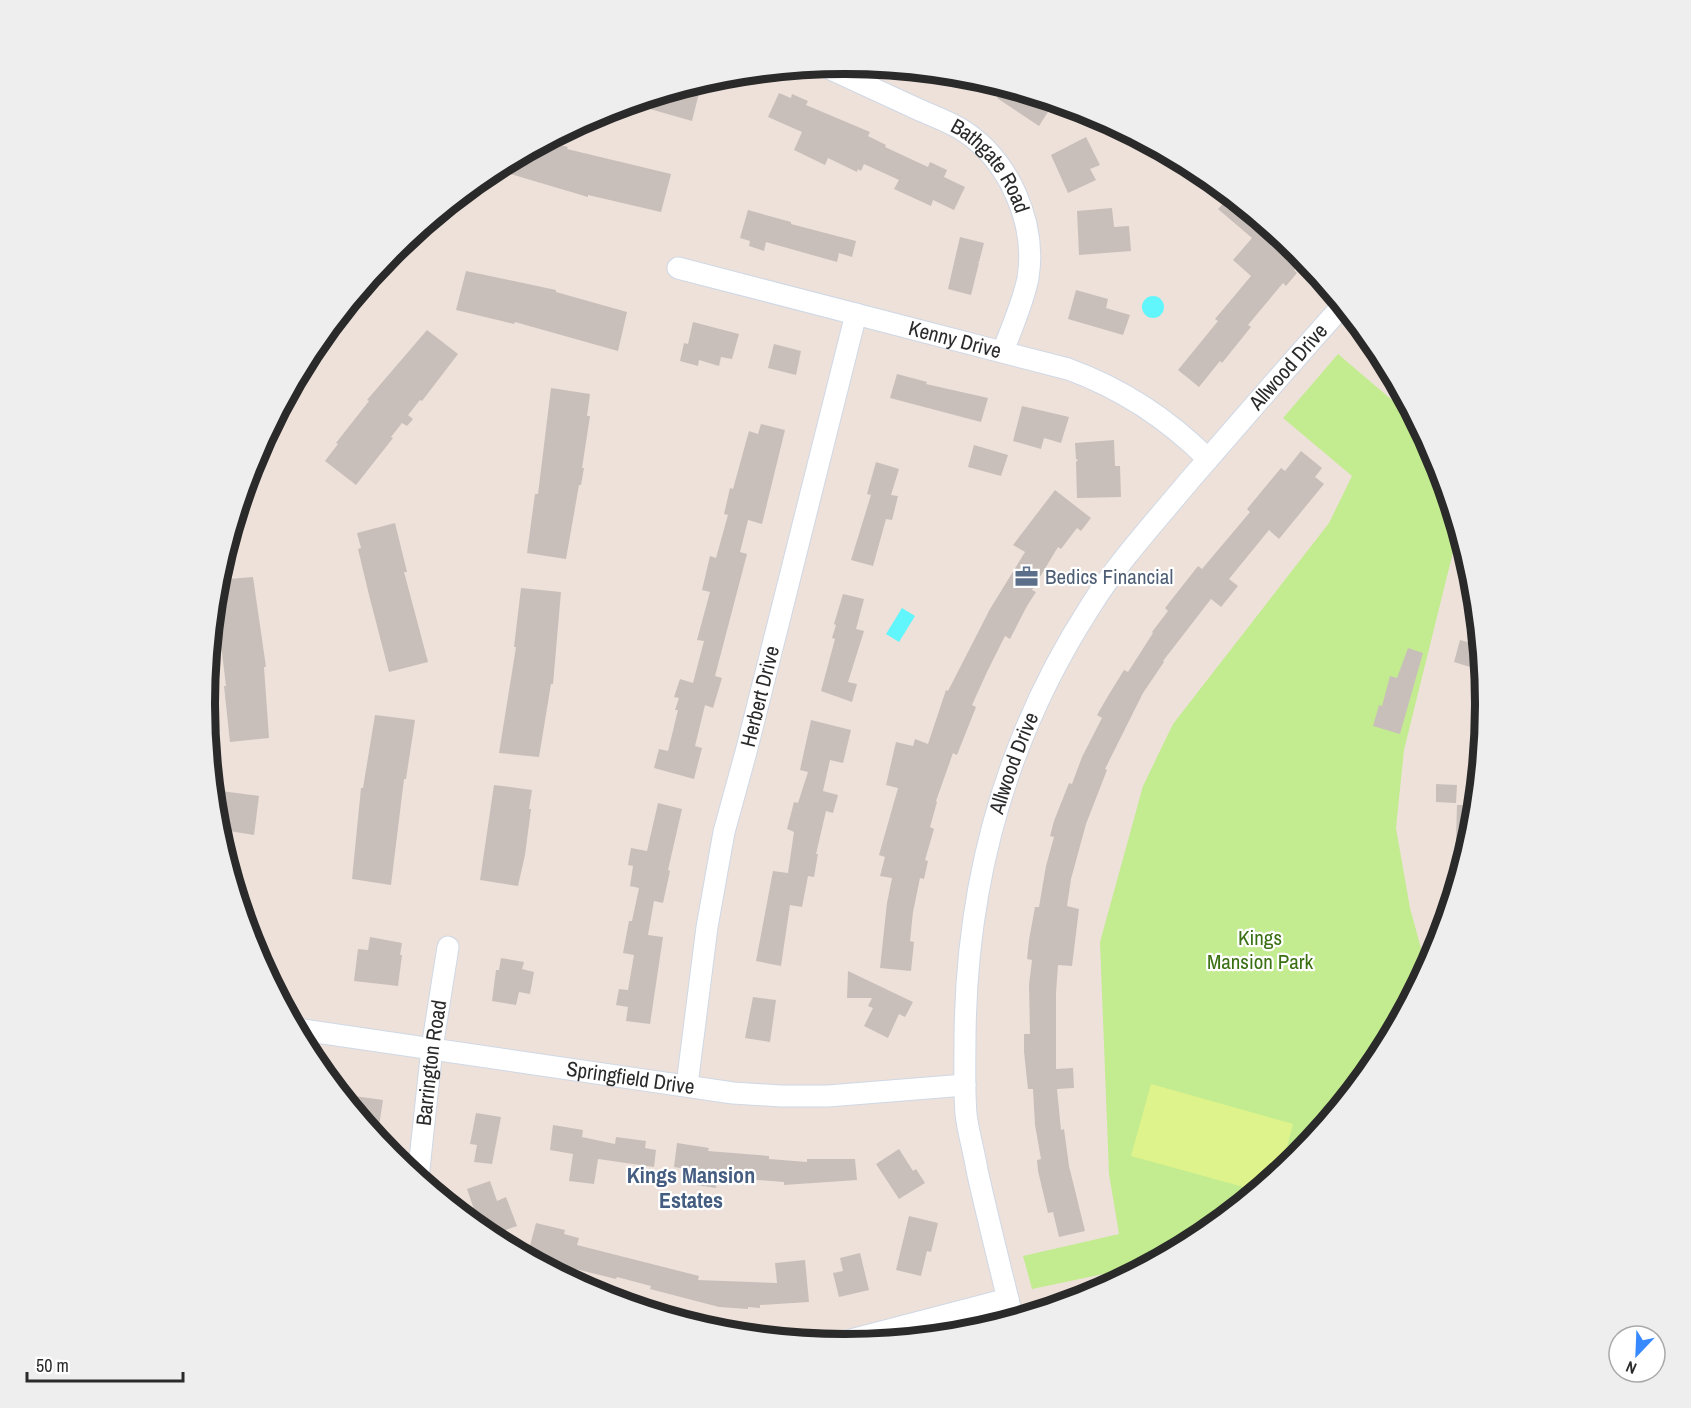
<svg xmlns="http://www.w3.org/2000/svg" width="1691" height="1408" font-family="'Archivo Narrow',sans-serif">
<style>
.green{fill:#c3eb90}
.pitch{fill:#def38b}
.water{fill:#61f6fc}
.building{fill:#c9bfba}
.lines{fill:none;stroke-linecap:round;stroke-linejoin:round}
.street-casing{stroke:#cfd8e5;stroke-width:23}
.street{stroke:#fff;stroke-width:21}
.labels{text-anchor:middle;stroke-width:4.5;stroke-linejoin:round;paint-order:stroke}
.street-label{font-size:21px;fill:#2a2a2a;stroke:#fff}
.service-label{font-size:21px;fill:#4e5e75;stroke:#fff;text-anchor:start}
.park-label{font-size:21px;fill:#3a6f12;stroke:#fff}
.neighbourhood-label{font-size:22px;font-weight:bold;fill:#455d80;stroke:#fff}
.rim{fill:none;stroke:#2a2a2a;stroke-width:8}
</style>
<rect width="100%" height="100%" fill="#eee1da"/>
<path class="green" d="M1338,354L1419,423L1438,459L1459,528L1404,750L1396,828L1410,908L1427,970L1378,1060L1299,1157L1201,1237L1157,1261L1118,1271L1032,1289L1023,1256L1119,1234L1109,1174L1100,942L1143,786L1173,724L1329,523L1352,476L1283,418Z"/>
<path class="pitch" d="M1151,1084L1293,1124L1280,1173L1258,1191L1131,1156Z"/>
<g class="water">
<circle cx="1153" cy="307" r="11"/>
<path d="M902,608L915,616L899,642L886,634Z"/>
</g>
<g class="building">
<path d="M702,81L692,121L629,103L682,87Z"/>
<path d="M1005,86L1055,101L1039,126L997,98Z"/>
<path d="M779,93L791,98L792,94L808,101L806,105L870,132L868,136L886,145L885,147L928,167L930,162L947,170L944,177L965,187L954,210L933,200L931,206L894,189L899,180L864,164L861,171L858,169L857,172L828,158L825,165L794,150L802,132L768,117Z"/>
<path d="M1086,137L1100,165L1090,169L1096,180L1068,193L1051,155Z"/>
<path d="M546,141L568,147L567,149L671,174L661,212L588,195V197L494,169Z"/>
<path d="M1231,195L1299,251L1305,258L1294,270L1297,273L1286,286L1283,283L1248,325L1251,327L1222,363L1220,361L1199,387L1178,370L1218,321L1215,319L1251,276L1233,260L1252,238L1218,209Z"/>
<path d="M1112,208L1114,227L1129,226L1131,251L1079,255L1077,211Z"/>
<path d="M748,210L791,222V224L856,241L852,257L839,253L837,262L766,242L764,251L749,246L750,241L740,238Z"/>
<path d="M960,237L984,243L979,262H977L979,263L971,295L948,289Z"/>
<path d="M466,271L556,290V292L627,312L618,351L515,322L514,324L456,310Z"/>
<path d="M1076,290L1108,299L1106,308L1130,315L1123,335L1068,319Z"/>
<path d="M693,322L739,334L732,359L721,357L719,366L699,360L698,366L680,361L684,343L688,344Z"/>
<path d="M427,330L458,354L422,401L420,400L408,415L413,419L407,426L402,423L391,437L393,438L356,485L325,461L338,444L336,443L369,401L367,400Z"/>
<path d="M774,344L801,351L796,375L768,368Z"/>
<path d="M897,374L927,382L926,384L988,398L981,422L890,398Z"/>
<path d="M551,388L590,394L587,416H590L582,468H584L581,485H579L566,559L527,553L535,494H538Z"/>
<path d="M1022,406L1069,417L1061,443L1044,438L1041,449L1013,441Z"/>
<path d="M761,424L785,430L762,524L748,520L740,552L747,554L715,676L722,678L713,708L705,705L695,746L702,748L694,779L654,768L659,749L668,751L678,710H675L679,698L674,697L680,679L693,683L704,641L697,640L710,592L702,590L710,556L716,558L728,515L724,514L730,488L733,489L749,431L758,434Z"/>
<path d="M1114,440L1115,466H1120L1121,497L1077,498L1076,462L1078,460L1076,459L1075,443Z"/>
<path d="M974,445L1008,455L1001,476L968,467Z"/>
<path d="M1301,451L1322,468L1315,477L1324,484L1279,539L1269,530L1229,579L1238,586L1221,607L1211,599L1163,661L1164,662L1143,693L1105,769L1107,770L1086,824L1071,879L1067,906L1079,909L1072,966L1058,965L1056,993V1069L1073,1068L1074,1088L1057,1089L1061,1130L1064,1129L1069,1166L1085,1231L1059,1237L1053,1212L1048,1213L1038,1171L1037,1160L1041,1159L1035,1125L1033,1089H1028L1024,1052V1034H1030L1029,985L1032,960L1027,959L1029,940L1035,907H1039L1046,866L1054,837L1050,836L1054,821L1069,783L1072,784L1082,757L1102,718L1097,715L1108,696L1124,670L1128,672L1153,633L1152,632L1168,611L1165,608L1198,566L1202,569L1229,537L1250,512L1247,509L1281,468L1285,471Z"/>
<path d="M876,462L899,469L891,495L898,496L892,520L886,519L873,566L851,560L871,495L867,494Z"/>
<path d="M1055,490L1091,518L1081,531L1077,528L1061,549L1058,547L1032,590L1036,592L1027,606L1010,639L1005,636L987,672L972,705L976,707L957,755L953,753L936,801L937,802L930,827L934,829L925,860L928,861L924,879L920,878L913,912L910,941L914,942L911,971L880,968L887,903L892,878L880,876L885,857L879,855L898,788L886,785L896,742L913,746L915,739L928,744L946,690L948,691L990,609L1025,552L1013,545Z"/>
<path d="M395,523L407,572H404L428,662L389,672L369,595L358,549L361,548L357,533Z"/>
<path d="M253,577L266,667H264L269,738L230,742L224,686H226L215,595L217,580Z"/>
<path d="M521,588L561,592L553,684H551L539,757L499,753L516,647H514Z"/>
<path d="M843,594L864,599L856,629L864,631L848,682L857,684L852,702L821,691L835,639L832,638L836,625L834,624Z"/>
<path d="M1460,640L1481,646L1483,671L1454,662Z"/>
<path d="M1408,648L1423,653L1400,734L1373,726L1379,705L1382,706L1390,676L1397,678Z"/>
<path d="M375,715L415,720L406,779H404L391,885L352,879L361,788H363Z"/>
<path d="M811,720L851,730L843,763L830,760L823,791L838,795L833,813L826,811L816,854H818L814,877L808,876L802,907L790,905L781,966L756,961L773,871L788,873L794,832L787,829L794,802L798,803L808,772L800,770Z"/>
<path d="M1436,784L1457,785L1456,803L1436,802Z"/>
<path d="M494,785L532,790L529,809H531L525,855L518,886L480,880Z"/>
<path d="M213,790L259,796L254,835L217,829Z"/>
<path d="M658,803L682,809L668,870L670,871L663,903L654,901L648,935L663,937L650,1024L626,1021L628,1007L616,1005L619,989L628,990L634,955L623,953L629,921H632L639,888L630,886L633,866L628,865L631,848L647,851Z"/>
<path d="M1457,805H1477L1474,829L1460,875H1455Z"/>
<path d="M370,937L402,943L400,955H402L398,986L354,981L358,949L368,950Z"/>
<path d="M501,958L524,962L522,969L534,972L530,994L519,992L516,1005L492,1001L496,970H499Z"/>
<path d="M848,971L913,1002L905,1017L899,1014L888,1038L864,1026L873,1008L868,1006L872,998H847Z"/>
<path d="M753,997L776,1000L770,1042L745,1038Z"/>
<path d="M340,1094L383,1100L377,1139L360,1119Z"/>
<path d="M476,1113L501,1117L492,1164L474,1162L477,1145L470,1144Z"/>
<path d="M553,1125L583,1130L582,1137L615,1144L616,1137L646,1141L645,1148L656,1150L654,1167L598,1159L594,1184L569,1181L573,1154L550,1150Z"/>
<path d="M677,1143L709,1148L708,1151L769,1156V1159L807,1162V1159H855L857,1180L784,1185V1182L718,1177L716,1188L684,1183L686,1169L674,1167Z"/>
<path d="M899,1149L913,1171L916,1169L925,1183L899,1199L876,1164Z"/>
<path d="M490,1181L497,1201L506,1197L517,1226L488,1236L485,1233L479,1218H477L467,1189Z"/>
<path d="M909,1216L938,1223L931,1252L927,1251L921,1276L896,1270Z"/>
<path d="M536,1223L565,1230L564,1234L579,1238L577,1245L699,1276L698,1280L777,1283L775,1263L805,1260L809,1302L760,1305V1308L748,1307V1309L719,1307L650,1289L651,1286L617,1277L616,1279L527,1257Z"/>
<path d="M860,1253L869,1290L839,1297L833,1273L843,1271L840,1258Z"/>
</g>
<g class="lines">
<defs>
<g id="street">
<path id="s1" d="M822,65C852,79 883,93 913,107C928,114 945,120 959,128C1008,157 1037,222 1028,278C1023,303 1012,327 1003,351"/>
<path id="s2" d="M678,268L1068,369C1123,389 1167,418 1208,459"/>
<path id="s3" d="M296,1029L733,1093L781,1096H828L965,1085"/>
<path id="s4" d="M687,1085L707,927L724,832L746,752L856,314"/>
<path id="s5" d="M418,1178L432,1048L448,947"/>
<path id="s6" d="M1013,1320C1001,1270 988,1220 977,1170C974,1151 968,1132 966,1114C964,1089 965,1064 965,1039C966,883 1005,739 1090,607C1118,562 1155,522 1189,481C1240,422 1291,363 1343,305"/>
<path d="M831,1344L851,1340L1008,1299"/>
</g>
</defs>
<use href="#street" class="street-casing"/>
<use href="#street" class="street"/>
</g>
<defs>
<symbol id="office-bare" viewBox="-9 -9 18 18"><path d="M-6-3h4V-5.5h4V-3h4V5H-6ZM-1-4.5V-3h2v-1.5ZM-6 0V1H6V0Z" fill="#5c6f8a" stroke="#fff" stroke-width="2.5" paint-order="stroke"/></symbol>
</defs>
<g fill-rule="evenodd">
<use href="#office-bare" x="1010" y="560" width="33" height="33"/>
</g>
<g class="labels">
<g class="street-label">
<text dy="7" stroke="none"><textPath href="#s1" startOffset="201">Bathgate Road</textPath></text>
<text dy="7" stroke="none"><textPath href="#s2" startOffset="286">Kenny Drive</textPath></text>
<text dy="7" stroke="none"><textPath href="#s6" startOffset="1054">Allwood Drive</textPath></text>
<text dy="7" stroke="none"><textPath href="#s4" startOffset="396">Herbert Drive</textPath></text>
<text dy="7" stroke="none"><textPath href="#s6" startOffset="568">Allwood Drive</textPath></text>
<text dy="7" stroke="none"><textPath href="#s5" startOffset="116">Barrington Road</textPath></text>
<text dy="7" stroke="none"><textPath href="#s3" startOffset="338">Springfield Drive</textPath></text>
</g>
<g class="service-label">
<text x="1045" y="584">Bedics Financial</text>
</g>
<g class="park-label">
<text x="1260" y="945">Kings<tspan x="1260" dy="24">Mansion Park</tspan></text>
</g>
<g class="neighbourhood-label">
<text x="691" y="1183">Kings Mansion<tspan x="691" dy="25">Estates</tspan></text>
</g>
</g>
<path d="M0 0H1691V1408H0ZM215 704a630 630 0 1 1 1260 0a630 630 0 1 1-1260 0Z" fill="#eee" fill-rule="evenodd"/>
<path class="rim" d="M215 704a630 630 0 1 1 1260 0a630 630 0 1 1-1260 0Z"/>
<g transform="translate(1637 1354) rotate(203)"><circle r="28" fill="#ffffff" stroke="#aaaaaa" stroke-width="1.5"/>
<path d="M0-4.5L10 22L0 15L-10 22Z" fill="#3689ff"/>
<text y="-9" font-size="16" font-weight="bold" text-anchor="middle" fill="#2a2a2a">N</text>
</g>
<path d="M27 1372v9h156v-9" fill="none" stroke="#2a2a2a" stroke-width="3"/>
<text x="36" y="1372" font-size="18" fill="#2a2a2a" stroke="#ffffff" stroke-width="4.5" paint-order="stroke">50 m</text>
</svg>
